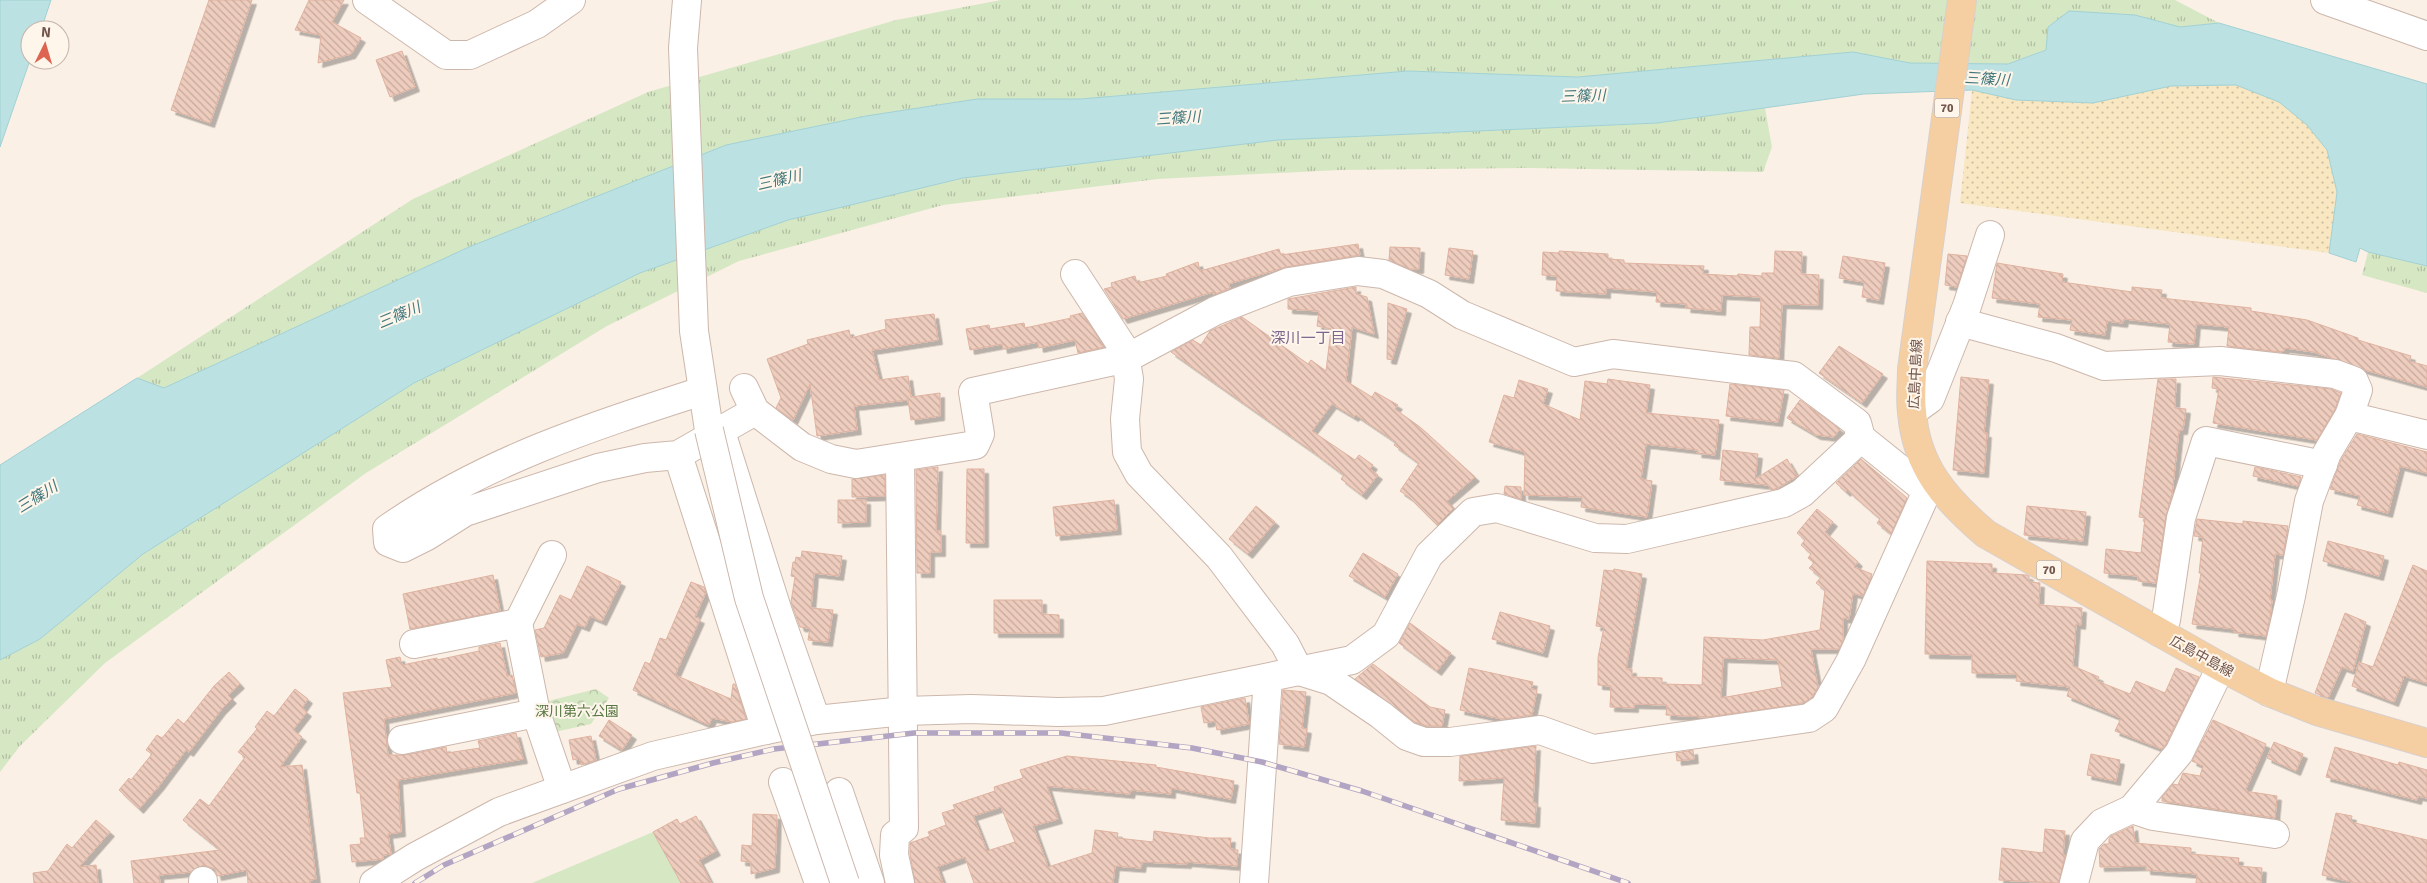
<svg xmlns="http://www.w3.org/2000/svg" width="2427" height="883" font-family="Signika,'Noto Sans JP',sans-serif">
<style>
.grass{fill:url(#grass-tufts)}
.sand{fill:url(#sand-dots)}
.park{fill:url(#park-crowns)}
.pitch{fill:#d6e7c4}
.water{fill:#bbe1e3;stroke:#a1d1d4}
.building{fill:url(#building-back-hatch);stroke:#e0b2a0;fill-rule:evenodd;filter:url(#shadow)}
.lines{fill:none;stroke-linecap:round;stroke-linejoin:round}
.minor-casing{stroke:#ccb7ac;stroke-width:30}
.major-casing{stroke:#d8d0cd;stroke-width:30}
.minor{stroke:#fff;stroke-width:28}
.major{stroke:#f5cea1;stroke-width:28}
.rail-casing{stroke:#b2a4c3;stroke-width:5.5}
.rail{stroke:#fef5eb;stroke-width:4;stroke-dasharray:11;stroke-linecap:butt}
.minor-bridge-casing{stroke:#ccb7ac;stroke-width:30;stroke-linecap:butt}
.minor-bridge{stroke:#fff;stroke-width:28}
.labels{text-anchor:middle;stroke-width:4;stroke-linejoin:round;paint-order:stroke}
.shield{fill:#fef5eb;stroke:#9c867c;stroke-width:1}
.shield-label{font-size:12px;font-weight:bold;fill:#72564c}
.street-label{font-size:14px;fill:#72564c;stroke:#fef5eb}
.park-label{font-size:14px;fill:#587744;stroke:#fef5eb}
.water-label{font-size:15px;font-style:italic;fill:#43797d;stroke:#fef5eb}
.neighbourhood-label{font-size:15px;fill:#7b648e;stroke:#fef5eb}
</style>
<defs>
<pattern id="grass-tufts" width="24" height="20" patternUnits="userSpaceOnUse" patternTransform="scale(1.25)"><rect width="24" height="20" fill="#d6e7c4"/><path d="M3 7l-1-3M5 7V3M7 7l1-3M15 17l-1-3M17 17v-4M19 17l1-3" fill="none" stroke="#b2bea1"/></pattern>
<pattern id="sand-dots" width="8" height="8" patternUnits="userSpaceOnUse" patternTransform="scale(1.25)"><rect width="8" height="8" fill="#f8e7c1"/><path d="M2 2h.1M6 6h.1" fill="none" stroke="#cdbe9f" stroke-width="1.8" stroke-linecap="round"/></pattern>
<pattern id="park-crowns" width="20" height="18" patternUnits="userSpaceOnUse" patternTransform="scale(1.25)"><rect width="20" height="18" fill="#d6e7c4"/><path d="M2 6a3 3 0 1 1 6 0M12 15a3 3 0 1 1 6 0" fill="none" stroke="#b2bea1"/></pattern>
<pattern id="building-back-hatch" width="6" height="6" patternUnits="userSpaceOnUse" patternTransform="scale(1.25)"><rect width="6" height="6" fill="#eecdbe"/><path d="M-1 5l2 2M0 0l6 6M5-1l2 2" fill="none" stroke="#c5a99d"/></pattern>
<filter id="shadow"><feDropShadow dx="4.5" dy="4.5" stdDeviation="0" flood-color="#0004"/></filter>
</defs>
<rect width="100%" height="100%" fill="#fbf0e5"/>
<g class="grass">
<path d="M1001,0H2175L2219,23L2180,27L2135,15L2008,64L1910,63L1853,52L1578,77L1408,71L1081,99H977L866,116L726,145L469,247L164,388L137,378L413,199L648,92L896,20Z"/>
<path d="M1765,108L1772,147L1763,172L1531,168L1340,170L1158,179L943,205L739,261L607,326L366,473L105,663L20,746L0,772V660L40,639L143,554L414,383L640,273L788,220L963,178L1278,140L1657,123Z"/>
<path d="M2368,252L2427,266V293L2362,275Z"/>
</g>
<path class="sand" d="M2236,85L2279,102L2307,125L2327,150L2337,192L2329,253L1960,203L1972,90L2016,100L2093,103L2171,86Z"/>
<path class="park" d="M596,689L609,698L591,724L550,733L544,702Z"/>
<path class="pitch" d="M653,832L681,883H532Z"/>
<g class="water">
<path d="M0,0H51L41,30H30V60L0,147Z"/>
<path d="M2069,11L2135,15L2180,27L2219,23L2427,84V266L2368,252L2360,248L2356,262L2329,253L2337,192L2327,150L2307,125L2279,102L2236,85L2171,86L2093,103L2016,100L1972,90L1864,94L1657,123L1278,140L963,178L788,220L640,273L414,383L143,554L40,639L0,660V465L137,378L164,388L469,247L726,145L866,116L977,99H1081L1408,71L1578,77L1853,52L1910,63L2008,64L2046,50L2048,27Z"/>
</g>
<g class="building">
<path d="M209,0H252L210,123L171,110Z"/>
<path d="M309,0H344L332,22L361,38L351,54L318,63L321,35L295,30Z"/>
<path d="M402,51L415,87L390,97L376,60Z"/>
<path d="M1358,244L1360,255L1286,267L1228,284L1230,288L1218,293L1213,294V292L1123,319L1104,289L1112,287L1111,283L1135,276L1137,283L1167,276L1166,274L1198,262L1200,271L1279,249L1281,255Z"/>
<path d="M1390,247L1420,248L1419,269H1410L1389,260Z"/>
<path d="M1449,248L1473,251L1469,279L1445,275Z"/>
<path d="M1559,251L1608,254V259L1624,260V263L1704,266L1703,274L1737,276L1738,274L1762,276V273H1774L1775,251L1802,252L1801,274L1819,275L1818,305L1782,304L1779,358L1749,355L1750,327H1760L1761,297L1722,295L1721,311L1686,308L1687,304L1656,302L1657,292L1606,288V294L1556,291L1557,276L1542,275L1543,252L1559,253Z"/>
<path d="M1948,254L1967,256L1957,287L1945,285Z"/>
<path d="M1843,256L1885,263L1879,300L1862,297L1864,282L1839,278Z"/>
<path d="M1997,263L2063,274L2062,282L2132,292V287L2162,290L2161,298L2251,308V311L2307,320L2358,338V340L2411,356L2409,361L2427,366V387L2365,370L2314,352L2285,348L2284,351L2280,352L2227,346L2229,327L2196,324L2194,344L2168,342L2170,324L2124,319L2123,323L2107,321L2105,335L2070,330L2072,320L2038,317L2040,304L1992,298Z"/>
<path d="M1356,287V294L1367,297L1374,334L1352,327L1346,381L1372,397L1375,392L1398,405L1395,409L1420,427L1475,477L1447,501L1454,508L1437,525L1409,497L1400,491L1419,463L1394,445L1396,442L1356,415L1354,417L1332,404L1312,431L1355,460L1359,455L1373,465L1370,469L1378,475L1362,495L1341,479L1344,475L1312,451L1171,352L1193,340L1201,345L1210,331L1242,317L1308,364L1311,360L1326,371L1331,329L1317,326L1319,311L1288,309V299Z"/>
<path d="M1388,303L1407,309L1392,360L1387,359Z"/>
<path d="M1082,313L1104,347L1078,353L1075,340L1039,348L1038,342L1003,349L1002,344L970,350L966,329L989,325L990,329L1024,323L1025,328L1071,318L1070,316Z"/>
<path d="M934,314L938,340L872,350L879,380L908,376L911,397L940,393V416L911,420L908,400L854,406L857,430L817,436L810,384L793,420L776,408L781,398L767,359L808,344L807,340L849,330L851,338L886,329L885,320Z"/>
<path d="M1839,346L1883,374L1862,403L1819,373Z"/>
<path d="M1961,377L1989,380L1984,433H1987L1984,473L1953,470Z"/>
<path d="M2213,377L2331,389L2341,393L2335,409L2317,440L2213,423L2219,389L2212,388Z"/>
<path d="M1608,379L1650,385L1646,413L1719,420L1715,455L1697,453L1698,450L1646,444L1641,479L1652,481L1647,517L1581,507L1582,497L1524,495L1525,452L1489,442L1504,395L1514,398L1519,380L1548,389L1543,404L1580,420L1585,381L1607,384Z"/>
<path d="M2158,379H2176L2175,408L2186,409L2183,430H2179L2172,494L2166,516L2156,583L2138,581V576L2104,573L2106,549L2141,553L2145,518L2139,517Z"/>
<path d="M1730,384L1784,390L1778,422L1726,416Z"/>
<path d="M1800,400L1840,429L1834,437L1816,435L1787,418Z"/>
<path d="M2357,434L2427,452V473L2400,466L2388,513L2357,505L2360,496L2330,489L2341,460Z"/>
<path d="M1723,450L1758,454L1755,479L1787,459L1797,476L1778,488L1771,490L1768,485L1720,480Z"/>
<path d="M1861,459L1907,498L1891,534L1877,523L1880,519L1847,490L1846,492L1836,483Z"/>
<path d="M938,467L936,531H941V552H930V573H917L916,470Z"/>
<path d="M2255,467L2301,477L2298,486L2253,476Z"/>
<path d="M967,469H984V543H966Z"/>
<path d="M885,475V496L852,497V479Z"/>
<path d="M1505,486L1521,487V499L1504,494Z"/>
<path d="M838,500H866V522L838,523Z"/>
<path d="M1114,500L1117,530L1056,536L1053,507Z"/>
<path d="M1256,506L1275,522L1248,554L1229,539Z"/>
<path d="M2027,506L2086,512L2083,541L2024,535Z"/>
<path d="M1817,509L1833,522L1825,532L1858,562L1854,567L1872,574L1863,596L1853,593L1849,619L1843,618V641L1839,649H1811L1818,687L1812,697L1805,702L1793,705L1708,717L1666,715L1667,705L1634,704V708L1610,707L1611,686L1598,685V658L1604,627L1596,626L1604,570L1613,571L1614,569L1642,574L1626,669H1632V677L1662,678V684L1702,685L1704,637L1763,640L1820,630L1825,590L1816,583L1821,577L1809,568L1814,563L1808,558L1811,554L1801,545L1805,540L1797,533ZM1723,658L1778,660L1782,687L1721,698Z"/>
<path d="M2197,519L2243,524V521L2288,526L2283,555L2275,554L2270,600H2272L2270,617L2266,636L2234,632L2235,629L2192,624L2201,573H2199L2203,537L2194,536Z"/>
<path d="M2328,541L2384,556L2379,576L2323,561Z"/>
<path d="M802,551L842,556L839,576L814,573L811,608L833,610L828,642L808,640L810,628L800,627L791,602L795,577L791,576L793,562H795L796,557L801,558Z"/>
<path d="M1363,553L1398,574L1385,597L1349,576Z"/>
<path d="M1927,561L1992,564V573L2027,575L2029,576V582L2040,583L2039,605L2082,608L2081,625L2076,624L2073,666L2099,677L2097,681L2130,694L2136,681L2165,693L2176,668L2199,677L2166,744L2162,749L2115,731L2121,718L2067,696L2070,687L2016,681L2017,674L1972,673V655L1925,654Z"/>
<path d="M2413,565L2427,571V683L2404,676L2394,702L2352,686L2359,662L2373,667Z"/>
<path d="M587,566L621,582L602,621L590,616L585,627L577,624L563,653L541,657L535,630L544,628L560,595L571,600Z"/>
<path d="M493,575L500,611L410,629L403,594Z"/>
<path d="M691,582L704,587L706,592L695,617L700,619L675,675L731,699L733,684H735L746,719L733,722L712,718L709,725L633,690L645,662L650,664L660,638L666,640Z"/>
<path d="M994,600H1042V614L1059,615V633H994Z"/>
<path d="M1500,612L1550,626L1543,653L1492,639Z"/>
<path d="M2345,613L2366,622L2353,671L2342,667L2328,698L2315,693Z"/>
<path d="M1410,623L1451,653L1437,671L1399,643Z"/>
<path d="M500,643L507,676L512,675L516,693L384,719L388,755H405L446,747L447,753L480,748L478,741L516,733L523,759L398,780L401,832L388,834L391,854L383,855V859L352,862L350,845L361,844L360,838H365L360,793H357L343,693L392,687L386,660L400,657L402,665L437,658V660L479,651V647Z"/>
<path d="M1373,664L1430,707L1445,710L1442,726H1427L1415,722L1355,679Z"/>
<path d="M1469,668L1533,682L1531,689L1537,690L1532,715L1502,719L1460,710Z"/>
<path d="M229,672L240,684L228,695L232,699L221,710L189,752L186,750L159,786L139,809L119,790L129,778L131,780L152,754L146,750L157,735L162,738L178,719L184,724L214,686Z"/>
<path d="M295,689L308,699L302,708L307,712L293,730L302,737L280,767L302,765L316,879L310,880V883H248L247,870L217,876L215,869L203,865L191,872L159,875L160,883H134L131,861L220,850L183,820L200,799L209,806L245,757L238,752L257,729L255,727L267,711L274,716Z"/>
<path d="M1283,690L1306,692L1302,728L1307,729L1304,747L1279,744Z"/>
<path d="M1245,698L1249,724L1217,730L1215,721L1204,723L1201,707Z"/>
<path d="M609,720L632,735L622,750L599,736Z"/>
<path d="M2213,720L2266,744L2245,791L2277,796L2275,818L2162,801V797L2173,784L2178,785L2183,773L2200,776L2203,766L2192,761Z"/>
<path d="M591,736L596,760L581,765L580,758L573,760L569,740Z"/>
<path d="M2274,742L2303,754L2296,771L2267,758Z"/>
<path d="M1536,746L1533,803H1536L1535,823L1501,820L1504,778L1459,781L1460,756Z"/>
<path d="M2335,747L2398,765L2399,762L2427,770V798L2418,796L2417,800L2326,777Z"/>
<path d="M1693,750L1694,759L1677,761L1676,753Z"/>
<path d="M2091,754L2120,760L2116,781L2087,775Z"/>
<path d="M1067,756L1156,765V767L1234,781L1231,799L1171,788V794L1131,790L1130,794L1047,786L1058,819L1033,826L1048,867L1092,853L1095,830L1118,833L1117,838L1153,842L1154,831L1209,838H1231L1230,849L1238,850L1237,866L1187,862V864L1142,862L1141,868L1115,866L1113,883H974L965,857L937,867L943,883H915L910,854V843L930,836L928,832L946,825L942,813L955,809L953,805L995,791L994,787L1023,778L1020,770ZM1001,807L1015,842L987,851L973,816Z"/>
<path d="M2336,813L2352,816L2351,822L2427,840V883H2356L2322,875Z"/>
<path d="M753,814L777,815L775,868L751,874V862L741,861L742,845L752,846Z"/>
<path d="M696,816L716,851L699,860L711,883H681L653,832L677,819L680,824Z"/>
<path d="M96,820L110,832L79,867L96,865L98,883H34L33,873L48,871L67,844L72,848Z"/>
<path d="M2133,826L2135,843L2191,848V854L2239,858L2238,866L2262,868L2261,883H2196L2197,874L2146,870V866L2100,867L2099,849L2104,844H2109V839L2111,836Z"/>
<path d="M2045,829L2065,831L2063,855H2065L2059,883L1999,880L2002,848L2043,853Z"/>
</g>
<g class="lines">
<defs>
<g id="minor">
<path d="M367,0L446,55H470L537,24L571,0"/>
<path d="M687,0L683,48L694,331L709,430"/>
<path d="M2325,0L2427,36"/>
<path d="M1075,274L1124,349L1129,379L1125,419L1127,452L1139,474L1219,557L1285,644L1299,671L1331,681L1381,715L1407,736L1424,742H1450L1540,730L1593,749L1809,718L1824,708L1851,660L1927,491L1937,486"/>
<path d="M1960,322L2056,348L2104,366L2220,361L2335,374L2354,381L2358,390L2349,416L2327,453L2309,501L2291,596L2269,692"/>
<path d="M744,388L755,411L802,447L831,459L856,464L975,445L980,434L973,392L1127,358L1215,311L1289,282L1358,271L1383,274L1429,294L1462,315L1574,362L1613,354L1794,376L1857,423L1861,438L1927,491"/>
<path d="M702,391C590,427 485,461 387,529L388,542L403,548L427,536L465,512L598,468L645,458L678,455L755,411"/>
<path d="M1912,412L1930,399L1967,306L1990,235"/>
<path d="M2349,416L2427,435"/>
<path d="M721,432L778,612L816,720"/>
<path d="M678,455L766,730"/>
<path d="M900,458L904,828L895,835L894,855L900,883"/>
<path d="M518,623L552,555"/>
<path d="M2159,632L2166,620L2181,518L2206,441L2323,465"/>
<path d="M414,644L518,623L536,713L562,789"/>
<path d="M402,740L536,713"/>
<path d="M783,782L819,883"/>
<path d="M839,792L870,883"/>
<path d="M2132,809L2153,816L2275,834"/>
<path d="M203,881V883"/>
<path d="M374,883L415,857L499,812L653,756L766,730L816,720L904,711L971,709L1058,712L1104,711L1352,660L1386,635L1429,555L1473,512L1497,508L1595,538L1627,539L1784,503L1802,493L1861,438"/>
<path d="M1254,883L1268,678"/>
<path d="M2074,883L2085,841L2102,823L2132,809L2179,753L2221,667"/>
</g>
<path id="major" d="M1962,0L1912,369C1912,383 1910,398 1912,412C1916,467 1946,500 1986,534L2221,667L2269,692L2317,711L2427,743"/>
</defs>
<use href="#minor" class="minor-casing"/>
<use href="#major" class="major-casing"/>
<use href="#minor" class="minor"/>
<use href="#major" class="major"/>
<defs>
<path id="rail" d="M415,883L444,865L619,789L713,763L774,749L914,733H1061L1192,748L1262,762L1362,791L1628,883"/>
</defs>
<use href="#rail" class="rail-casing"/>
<use href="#rail" class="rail"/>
<defs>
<path id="minor-bridge" d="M709,430L749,598L845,883"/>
</defs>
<use href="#minor-bridge" class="minor-bridge-casing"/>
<use href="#minor-bridge" class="minor-bridge"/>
</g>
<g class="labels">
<g class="shield">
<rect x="1934.5" y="98.5" width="25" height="19" rx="4"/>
<rect x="2036.5" y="560.5" width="25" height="19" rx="4"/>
</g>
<g class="shield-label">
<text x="1947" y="112">70</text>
<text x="2049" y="574">70</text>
</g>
<g class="street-label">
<text transform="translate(1915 374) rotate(-87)" y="5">広島中島線</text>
<text transform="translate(2202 656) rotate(29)" y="5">広島中島線</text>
</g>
<g class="park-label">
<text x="577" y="716">深川第六公園</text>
</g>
<g class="water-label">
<text transform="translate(1987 79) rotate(3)" y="5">三篠川</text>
<text transform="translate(1583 96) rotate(-2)" y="5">三篠川</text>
<text transform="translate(1178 118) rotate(-4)" y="5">三篠川</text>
<text transform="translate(779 180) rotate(-13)" y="5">三篠川</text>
<text transform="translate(399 315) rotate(-23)" y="5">三篠川</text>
<text transform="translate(37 497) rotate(-32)" y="5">三篠川</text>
</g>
<g class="neighbourhood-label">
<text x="1308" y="343">深川一丁目</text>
</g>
</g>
<g transform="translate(45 45) rotate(5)"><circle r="24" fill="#fef5eb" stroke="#c6b5ab"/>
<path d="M0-4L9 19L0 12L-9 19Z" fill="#dd6451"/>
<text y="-8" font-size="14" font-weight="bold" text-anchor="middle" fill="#72564c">N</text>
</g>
</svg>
